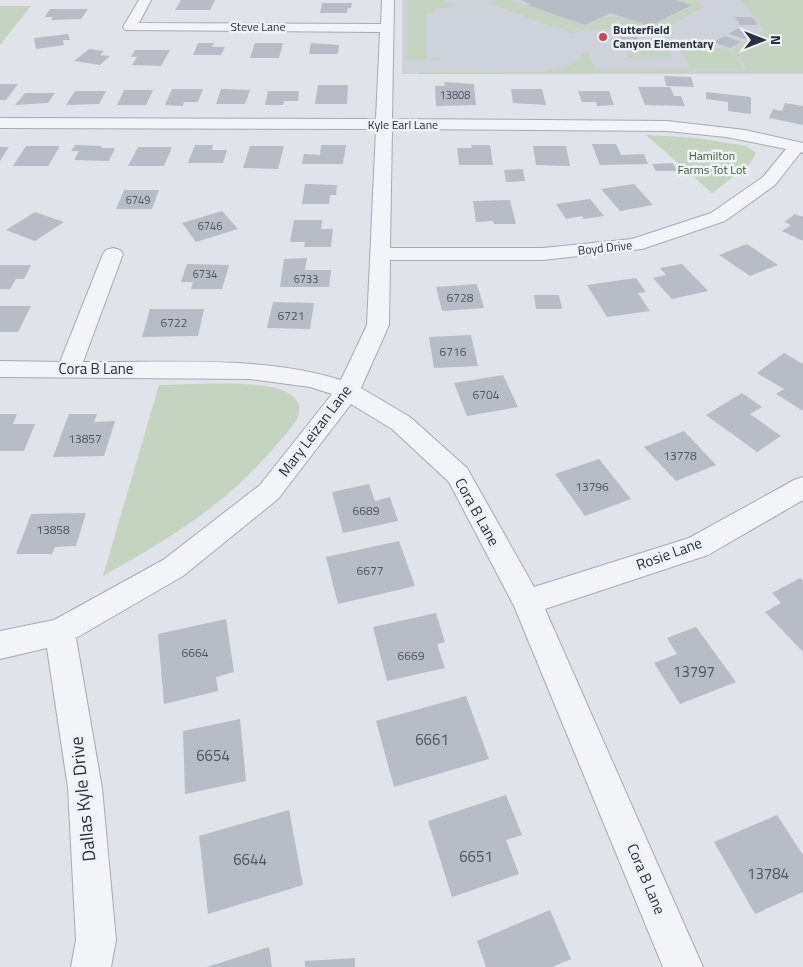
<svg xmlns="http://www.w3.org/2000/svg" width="803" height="967" font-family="'Titillium Web',sans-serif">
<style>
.built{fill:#ced2db}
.green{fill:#c5d3c1}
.building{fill:#b7bcc6}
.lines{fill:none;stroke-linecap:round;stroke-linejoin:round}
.street-casing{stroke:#a5aab3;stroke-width:2}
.street{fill:#f3f4f7;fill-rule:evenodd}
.poi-dot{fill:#ce4558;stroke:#eff2f6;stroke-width:2}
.labels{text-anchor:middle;stroke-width:5;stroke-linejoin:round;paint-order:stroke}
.far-number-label{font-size:11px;fill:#4c5462}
.far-street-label{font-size:12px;fill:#293140;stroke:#eff2f6}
.far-poi-label{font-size:12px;font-weight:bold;fill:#293140;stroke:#eff2f6;text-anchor:start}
.far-park-label{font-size:12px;fill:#3c5c36;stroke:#eff2f6}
.number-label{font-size:12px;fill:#4c5462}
.street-label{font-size:15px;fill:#293140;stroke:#eff2f6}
.near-number-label{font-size:15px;fill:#4c5462}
.near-street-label{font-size:18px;fill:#293140;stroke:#eff2f6}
</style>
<rect width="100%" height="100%" fill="#e0e3e9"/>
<rect class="built" x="402" y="0" width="401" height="74"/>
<g class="green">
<path d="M407,0H442L457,5C447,9 440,6 430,10L436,13H426V58H441L439,60H407Z"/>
<path d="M500,0H511L523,4L514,8L515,9L526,5L585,26C616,11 619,16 651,26L693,6L676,0H697L701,6L704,7C673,23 657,37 622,26L619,20L613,21L616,26L607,29L586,30L592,26L582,30L543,17L577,30L572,33L513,12L518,9L511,11L487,3Z"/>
<path d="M741,0H803V73L417,74L420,72H540L563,68L579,60L585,51L588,52L595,69L747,70L733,50L764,30Z"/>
<path d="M0,6H31L0,45Z"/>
<path d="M624,47H667L672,57H629Z"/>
<path d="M680,49H730L743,68H690Z"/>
<path d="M646,135L697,138L746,146L756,153L750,164L712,193Z"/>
<path d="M159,385C188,385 268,378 290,394C312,410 290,429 278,443C226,505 172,537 103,576Z"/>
</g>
<g class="building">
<path d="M181,0H215L210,10H175Z"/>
<path d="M521,0H675L692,5L650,26L611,13L585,25L527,5L531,4Z"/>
<path d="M322,3H352L351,8H348L347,13H320Z"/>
<path d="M50,9H88L81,19L51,20L53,17H45Z"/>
<path d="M735,17H752L758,25H740Z"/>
<path d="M739,28L756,33L745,39L728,34Z"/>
<path d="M68,34L70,40H63L64,45L36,49L34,38Z"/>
<path d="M725,36L741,42L730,48L713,42Z"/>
<path d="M616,37H637L640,45H619Z"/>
<path d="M198,43H214L212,47H225L221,55H193Z"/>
<path d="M255,43H283L279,58H250Z"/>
<path d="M311,43L339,45L338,54H309Z"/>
<path d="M89,49L104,51L100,55L110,56L100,65L74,61Z"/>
<path d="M135,50H170L161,66L132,65L137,57H131Z"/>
<path d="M664,76L691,77L694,87L666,86Z"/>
<path d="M444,82L474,84L476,105L436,106L435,86H445Z"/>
<path d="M0,84H18L6,100H0Z"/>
<path d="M318,85H348L347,104H315Z"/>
<path d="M638,87H670L674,96H681L685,106L645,105Z"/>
<path d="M172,89H203L198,102H184L183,106L165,105Z"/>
<path d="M221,89L250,90L245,104H216Z"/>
<path d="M511,89H542L546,105L513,103Z"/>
<path d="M124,90H153L146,105H117Z"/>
<path d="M75,91H106L99,104L66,105Z"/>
<path d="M268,91H299L298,101H284L283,105H265Z"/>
<path d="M578,91H609L614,105L597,106L596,102H582Z"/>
<path d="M706,92L751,97V114L728,111V102L706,99Z"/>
<path d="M25,93H55L48,103L15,105Z"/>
<path d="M785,103L803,106V125L769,118L773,109L782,111Z"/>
<path d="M592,144H616L621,155L644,154L648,164L600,165Z"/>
<path d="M75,145L102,146L101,148H115L109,161L74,160L79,151H71Z"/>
<path d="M195,145H213L212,150H227L223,163H188Z"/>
<path d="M321,145H346L343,164H302L304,154L320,155Z"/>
<path d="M471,145H490L493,165H459L457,148H472Z"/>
<path d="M26,146H60L48,166H13Z"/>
<path d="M250,146H284L278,169L243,168Z"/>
<path d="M533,146H566L570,166L536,165Z"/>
<path d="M0,147H9L0,161Z"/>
<path d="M138,147H172L164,166H128Z"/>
<path d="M673,163L677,171H656L652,164Z"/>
<path d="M523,169L525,181L506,182L504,170Z"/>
<path d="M305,184L337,185L336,195H330L329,204H302Z"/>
<path d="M634,184L653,205L620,211L601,189Z"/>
<path d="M124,190H159L152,209H116Z"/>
<path d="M590,199L604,216L584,219L582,216L566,219L556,204Z"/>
<path d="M510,200L516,224H494L493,221L476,222L473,201Z"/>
<path d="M222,211L238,229L196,242L182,223Z"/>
<path d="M35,212L64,222L35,241L6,230Z"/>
<path d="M795,214L803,217V241L782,231L791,225L784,222Z"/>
<path d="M294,220H322L321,229H333L331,247H304L305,242H290Z"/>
<path d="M747,244L778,265L750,276L719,255Z"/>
<path d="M307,258L305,270H331L329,287H280L284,259Z"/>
<path d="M187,264L229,265L222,289H191L193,282H181Z"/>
<path d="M682,264L708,291L672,299L653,278L666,275L660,268Z"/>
<path d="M0,265H31L24,279H16L10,289H0Z"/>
<path d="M636,278L646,292L638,293L650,311L607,317L587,285Z"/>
<path d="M477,284L484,308L442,311L436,287Z"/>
<path d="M534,295H559L562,309H536Z"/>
<path d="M273,302L314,303L310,329L267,328Z"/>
<path d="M0,306H31L18,332H0Z"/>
<path d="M150,309H204L198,336L142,337Z"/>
<path d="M471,335L478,366L434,368L429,337Z"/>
<path d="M784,353L803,364V411L776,394L784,389L757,373Z"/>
<path d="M503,375L518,407L467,416L454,383Z"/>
<path d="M742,393L762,407L750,414L781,436L757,452L706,415Z"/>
<path d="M0,414H17L13,424H35L24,451H0Z"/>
<path d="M69,414H97L94,422L115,421L104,456L53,457Z"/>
<path d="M684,431L716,465L676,481L644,447Z"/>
<path d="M599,459L631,499L585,516L555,474Z"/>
<path d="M369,484L375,501L390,497L398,521L343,533L332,492Z"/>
<path d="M86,513L76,546L55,547L52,554H16L31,514Z"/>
<path d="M399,541L415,586L338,604L326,557Z"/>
<path d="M800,578L803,581V652L765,612L781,603L772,593Z"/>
<path d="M436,613L445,642L437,644L445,668L387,681L373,627Z"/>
<path d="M226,619L234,672L216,677L218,691L164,704L158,634Z"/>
<path d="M696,627L736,682L680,704L654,663L677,654L667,638Z"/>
<path d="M466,696L489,759L394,787L376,721Z"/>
<path d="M240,719L246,781L185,794L183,731Z"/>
<path d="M506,795L522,835L506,840L519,874L452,897L428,821Z"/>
<path d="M289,810L303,885L208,914L199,836Z"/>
<path d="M777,815L803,855V892L755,914L714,842Z"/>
<path d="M550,910L571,959L552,967H486L477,941Z"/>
<path d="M269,947L272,967H207Z"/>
<path d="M355,958V967H305V961Z"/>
</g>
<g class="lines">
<defs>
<path id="street" d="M139,0H151L139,23L381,24L382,0H394L392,119L667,121L745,130L803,143V153L801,152L775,185L725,221L642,249L543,260H390L389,325L361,388L410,417L467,468L534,587L689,538L794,480L803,477V500L708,555L545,609L703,967H663L514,606L449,482L392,429L351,404L278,499L183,576L76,638L102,788L116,940L111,967H71L76,940L68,788L47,648L0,659V631L54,620L163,560L260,485L332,394L310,387L250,379L0,377V361L60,362L103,254L106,250L113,248L120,250L123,254L83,362C165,363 263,355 341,380L367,325L376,129L0,128V118L376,119L380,32L125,30L123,27ZM392,129L667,131L726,137L786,149L763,177L711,213L632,239L543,248H390Z"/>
</defs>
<use href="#street" class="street-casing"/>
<use href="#street" class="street"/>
</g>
<circle class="poi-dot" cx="603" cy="37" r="5"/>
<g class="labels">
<g class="far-number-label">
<text x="455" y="99">13808</text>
<text x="138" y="204">6749</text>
<text x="210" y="230">6746</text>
<text x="205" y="278">6734</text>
<text x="306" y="283">6733</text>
</g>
<g class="far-street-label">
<text x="258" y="31">Steve Lane</text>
<text x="403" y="129">Kyle Earl Lane</text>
<text transform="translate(605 248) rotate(-6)" y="4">Boyd Drive</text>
</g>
<g class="far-poi-label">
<text x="613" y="34">Butterfield<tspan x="613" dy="14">Canyon Elementary</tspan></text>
</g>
<g class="far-park-label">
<text x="712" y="160">Hamilton<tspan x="712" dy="14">Farms Tot Lot</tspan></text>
</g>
<g class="number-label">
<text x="460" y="302">6728</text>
<text x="291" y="320">6721</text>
<text x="174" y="327">6722</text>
<text x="453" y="356">6716</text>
<text x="486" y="399">6704</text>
<text x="85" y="443">13857</text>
<text x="680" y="460">13778</text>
<text x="592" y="491">13796</text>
<text x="366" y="515">6689</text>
<text x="53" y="534">13858</text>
<text x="370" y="575">6677</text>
<text x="195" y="657">6664</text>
<text x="411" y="660">6669</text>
</g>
<g class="street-label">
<text x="96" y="374">Cora B Lane</text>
<text transform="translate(315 431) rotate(-53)" y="5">Mary Leizan Lane</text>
<text transform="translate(477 512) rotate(61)" y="5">Cora B Lane</text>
<text transform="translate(669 554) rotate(-20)" y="5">Rosie Lane</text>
<text transform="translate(646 879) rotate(67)" y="5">Cora B Lane</text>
</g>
<g class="near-number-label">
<text x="694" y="677">13797</text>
<text x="432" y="745">6661</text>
<text x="213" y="761">6654</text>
<text x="476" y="862">6651</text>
<text x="250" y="865">6644</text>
<text x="768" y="879">13784</text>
</g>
<g class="near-street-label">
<text transform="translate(83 799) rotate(-96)" y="6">Dallas Kyle Drive</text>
</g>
</g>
<g transform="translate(763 40) rotate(90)" stroke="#eff2f6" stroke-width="4" paint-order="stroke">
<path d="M0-4L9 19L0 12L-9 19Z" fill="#293140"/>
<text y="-8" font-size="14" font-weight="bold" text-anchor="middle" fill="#293140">N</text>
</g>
</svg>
